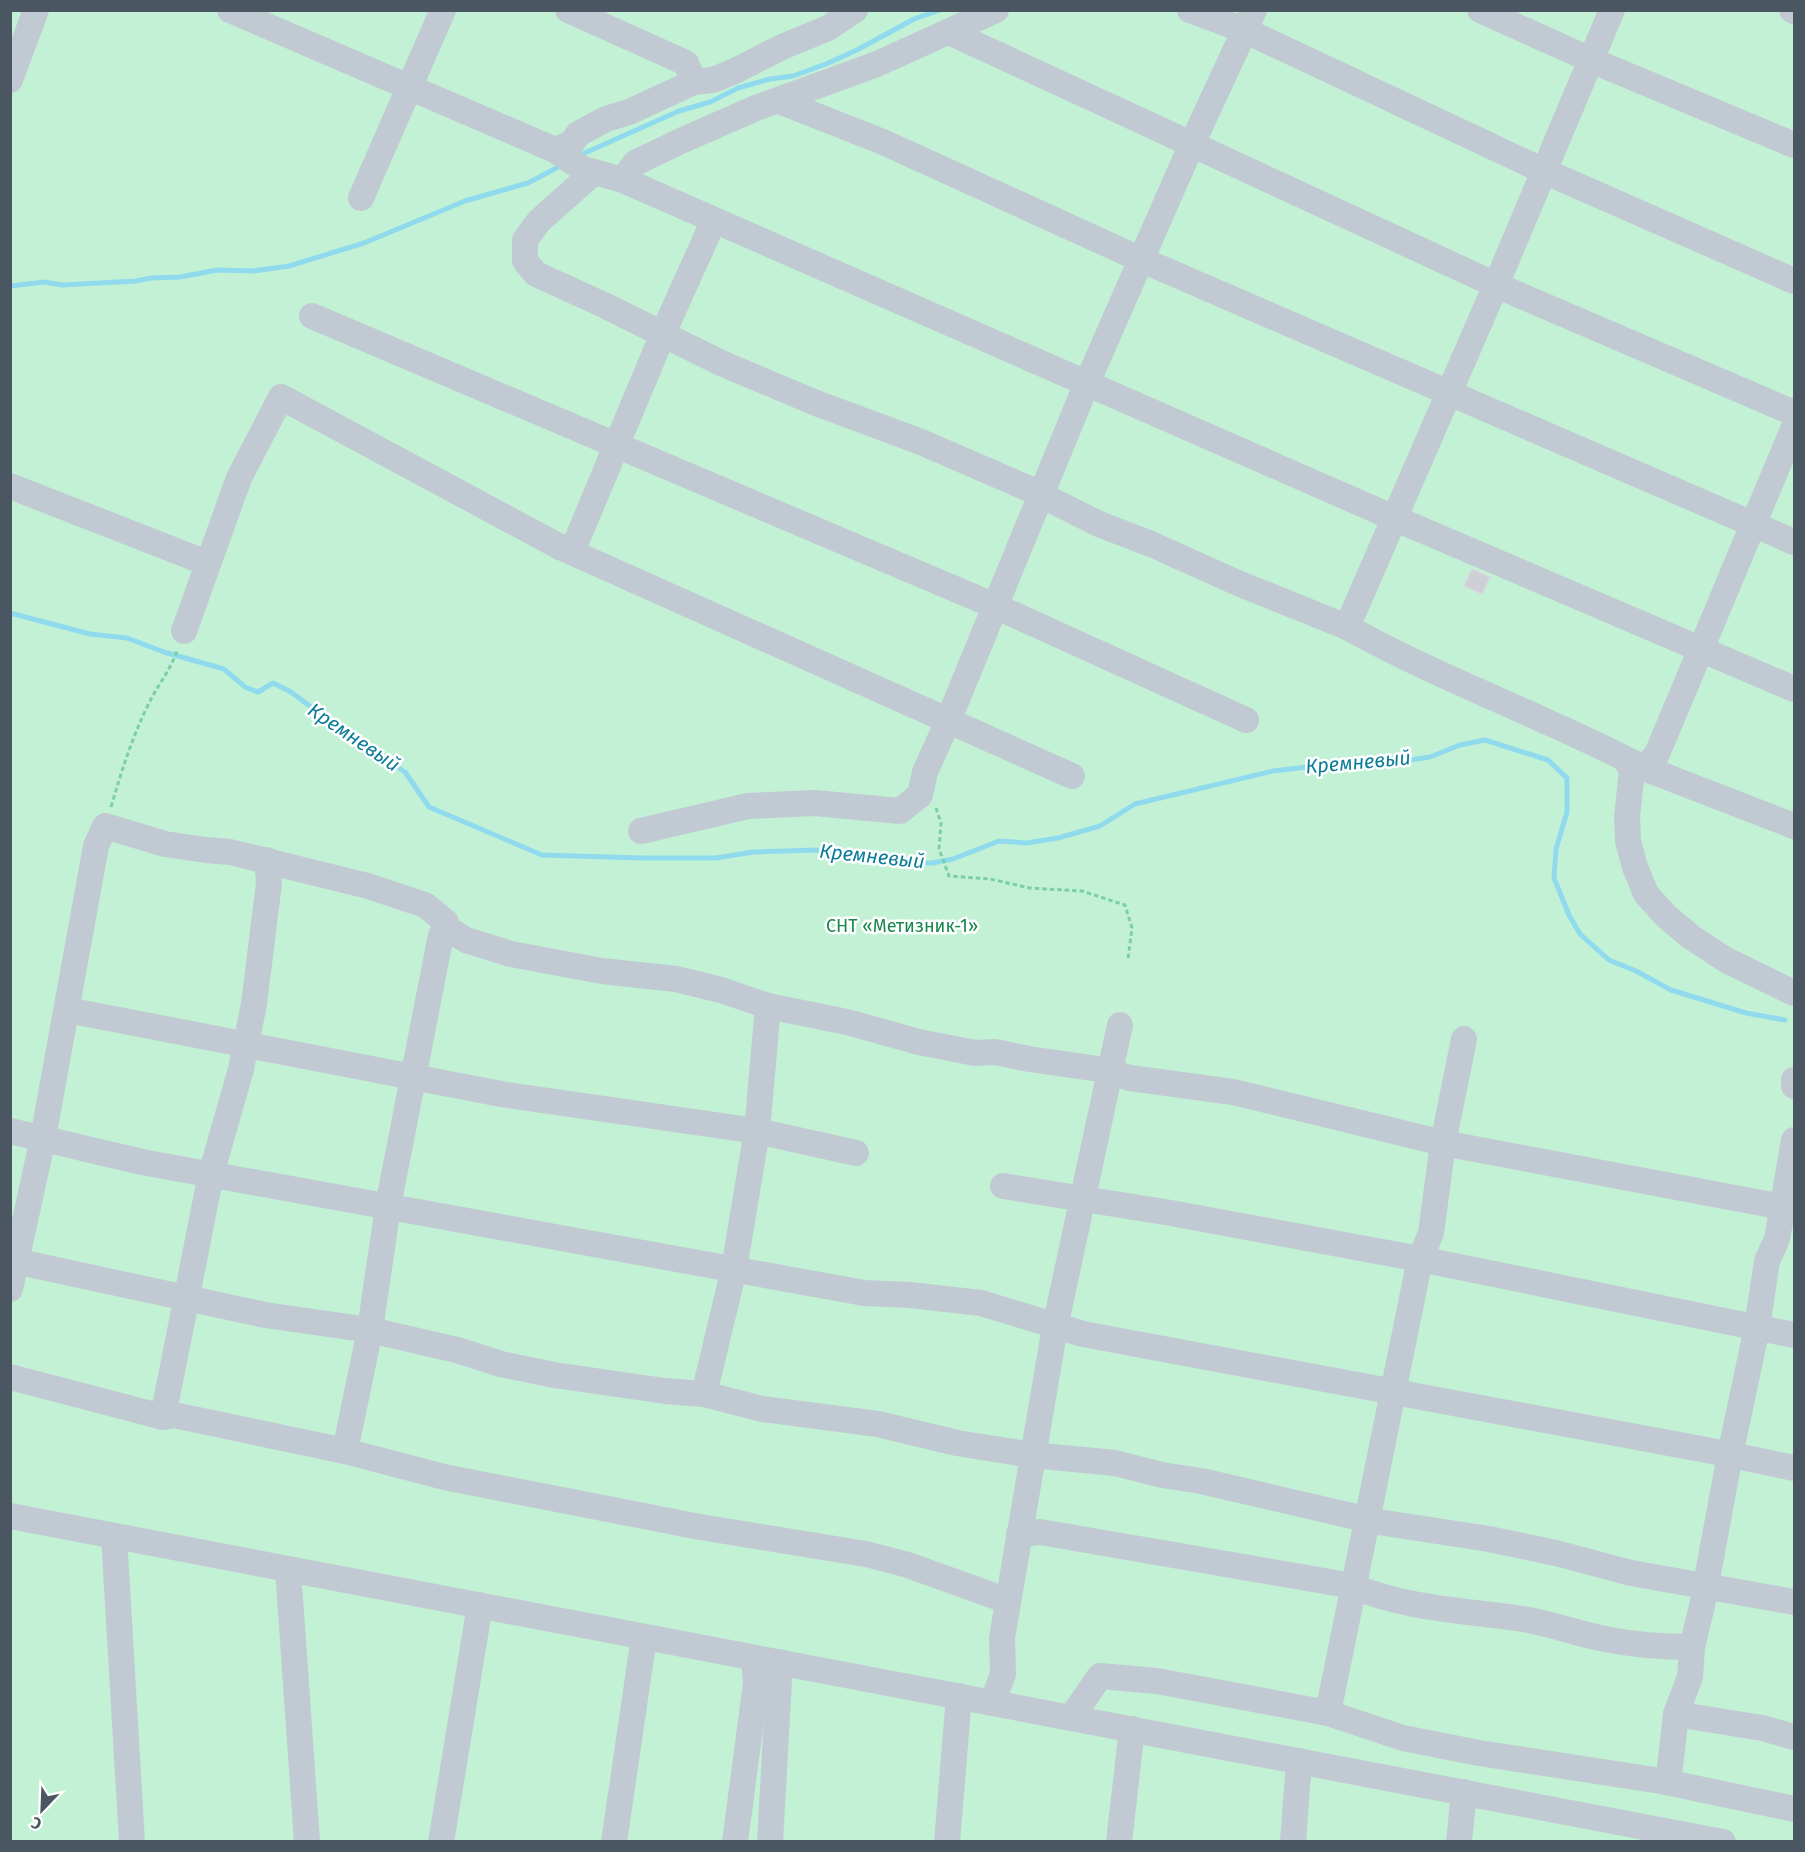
<svg xmlns="http://www.w3.org/2000/svg" width="1805" height="1852" font-family="'Fira Sans',sans-serif">
<style>
.green{fill:#c3f1d5}
.lines{fill:none;stroke-linecap:round;stroke-linejoin:round}
.stream{stroke:#90daee;stroke-width:5}
.building{fill:#cdcfd5;stroke:#d7d9de;stroke-width:1.5}
.path{stroke:#7ad0a6;stroke-width:3;stroke-dasharray:4.5 3;stroke-linecap:butt}
.minor{stroke:#c1cad2;stroke-width:26}
.labels{text-anchor:middle;stroke-width:5;stroke-linejoin:round;paint-order:stroke}
.park-label{font-size:18px;fill:#17864f;stroke:#fff}
.water-label{font-size:20px;font-style:italic;fill:#0c7c9b;stroke:#fff}
</style>
<rect width="100%" height="100%" fill="#f5f3f3"/>
<rect class="green" x="11" y="11" width="1783" height="1830"/>
<g class="lines">
<g class="stream">
<path d="M578,156L679,111L710,102L738,88L770,79L793,76L826,64L857,50L914,19L940,10"/>
<path d="M10,286L44,282L63,285L136,281L151,278L180,277L217,270L253,271L289,266L364,243L465,201L528,183L562,165"/>
<path d="M10,613L90,634L127,638L164,652L224,669L245,687L258,692L273,683L291,692L338,727L405,772L429,807L542,855L642,858H716L753,852L815,850L888,862L932,863L953,859L999,841L1027,843L1058,838L1100,826L1135,804L1273,771L1366,760L1397,762L1430,757L1460,745L1485,740L1548,760L1567,778V812L1556,849L1554,878L1569,915L1580,934L1609,960L1636,971L1671,990L1746,1013L1785,1020"/>
</g>
</g>
<path class="building" d="M1472,569L1490,577L1482,594L1464,586Z"/>
<g class="lines">
<g class="path">
<path d="M111,807C122,770 131,740 148,705C157,686 170,671 177,651"/>
<path d="M936,808L941,823L939,849L949,876L990,879L1030,888L1082,891L1125,905L1132,928L1128,959"/>
</g>
<g class="minor">
<path d="M230,10L555,150L583,169L623,180L1394,518L1794,689"/>
<path d="M568,10L686,63L694,82"/>
<path d="M1190,10L1244,30L1544,171L1794,281"/>
<path d="M1480,10L1591,60L1794,145"/>
<path d="M1612,10L1496,285L1347,627C1436,677 1533,712 1624,758L1632,770L1627,817L1628,841L1635,867L1646,894L1666,916L1691,937L1726,960L1794,993"/>
<path d="M1792,10L1794,11"/>
<path d="M949,32L1496,285L1794,413"/>
<path d="M10,80L36,10"/>
<path d="M779,101L883,142L1142,260L1794,542"/>
<path d="M555,150L572,143L578,134L606,119L629,112L694,82L713,80L737,70L782,47L828,28L855,10"/>
<path d="M594,172L539,221L525,240V261L536,274L606,306L721,363L816,403L921,442L1025,487L1099,524L1151,544L1240,584L1347,627"/>
<path d="M623,180L635,163L683,140L756,108L877,64L996,10"/>
<path d="M361,198L443,10"/>
<path d="M312,316L995,606L1246,720"/>
<path d="M10,486L207,563"/>
<path d="M560,547L1072,776"/>
<path d="M184,631L239,478L281,397L560,547H574L665,329L714,220"/>
<path d="M1630,761L1644,768L1794,826"/>
<path d="M1644,768L1657,754L1794,427"/>
<path d="M641,831L748,806L815,803L900,811L920,795L925,772L948,721L1087,383L1191,146L1254,10"/>
<path d="M67,1010L501,1094L757,1131L856,1153"/>
<path d="M1794,1080V1086"/>
<path d="M10,1131L142,1162L864,1293L910,1295L981,1303L1083,1334L1717,1452L1794,1468"/>
<path d="M1003,1186L1171,1213L1420,1259L1794,1335"/>
<path d="M10,1260L265,1315L370,1330L457,1350L501,1364L554,1375L665,1391L704,1394L762,1409L878,1424L957,1443L1032,1455L1115,1463L1162,1475L1201,1481L1378,1522L1489,1539L1556,1553L1631,1573L1794,1602"/>
<path d="M10,1289L43,1138L96,846L105,826L165,844L206,850L230,852L368,886L425,905L446,922"/>
<path d="M10,1377L163,1417L174,1415L345,1451L444,1477L700,1527L866,1554L908,1565L1008,1601"/>
<path d="M704,1394L734,1269L757,1131L768,1006"/>
<path d="M163,1417L211,1174L241,1069L254,1004L269,883L267,860"/>
<path d="M345,1451L370,1330L388,1206L441,935L453,932L466,940L511,954L602,971L676,979L721,990L768,1006L847,1022L919,1042L975,1053L995,1052L1029,1059L1099,1069L1130,1078L1233,1092L1443,1143L1772,1205L1794,1211"/>
<path d="M10,1516L1723,1842"/>
<path d="M1019,1534L1040,1532L1353,1586C1404,1609 1473,1611 1529,1620C1554,1625 1579,1634 1605,1639C1634,1645 1662,1647 1692,1647"/>
<path d="M114,1536L132,1842"/>
<path d="M288,1569L307,1842"/>
<path d="M992,1703L1003,1674L1002,1638L1055,1327L1120,1025"/>
<path d="M1328,1713L1420,1259L1431,1233L1443,1143L1464,1039"/>
<path d="M1676,1714L1762,1728L1794,1737"/>
<path d="M1071,1718L1100,1676L1157,1681L1328,1713L1403,1738L1479,1753L1661,1781L1794,1809"/>
<path d="M1661,1781L1669,1776L1676,1714L1690,1677L1692,1647L1702,1606L1730,1455L1757,1328L1767,1261L1777,1239L1794,1140"/>
<path d="M441,1842L480,1605"/>
<path d="M614,1842L644,1637"/>
<path d="M735,1842L756,1683L754,1658"/>
<path d="M770,1842L780,1662"/>
<path d="M947,1842L959,1696"/>
<path d="M1119,1842L1132,1729"/>
<path d="M1293,1842L1299,1761"/>
<path d="M1459,1842L1464,1792"/>
</g>
</g>
<g class="labels">
<g class="park-label">
<text x="902" y="932">СНТ «Метизник-1»</text>
</g>
<g class="water-label">
<text transform="translate(354 737) rotate(34)" y="7">Кремневый</text>
<text transform="translate(1358 762) rotate(-5)" y="7">Кремневый</text>
<text transform="translate(872 856) rotate(6)" y="7">Кремневый</text>
</g>
</g>
<rect width="1805" height="1852" fill="none" stroke="#4a5661" stroke-width="24"/>
<g transform="translate(42 1810) rotate(203)" stroke="#ffffff" stroke-width="4.5" paint-order="stroke">
<path d="M0-4.5L10 22L0 15L-10 22Z" fill="#4a5661"/>
<text y="-9" font-size="16" font-weight="bold" text-anchor="middle" fill="#4a5661">С</text>
</g>
</svg>
